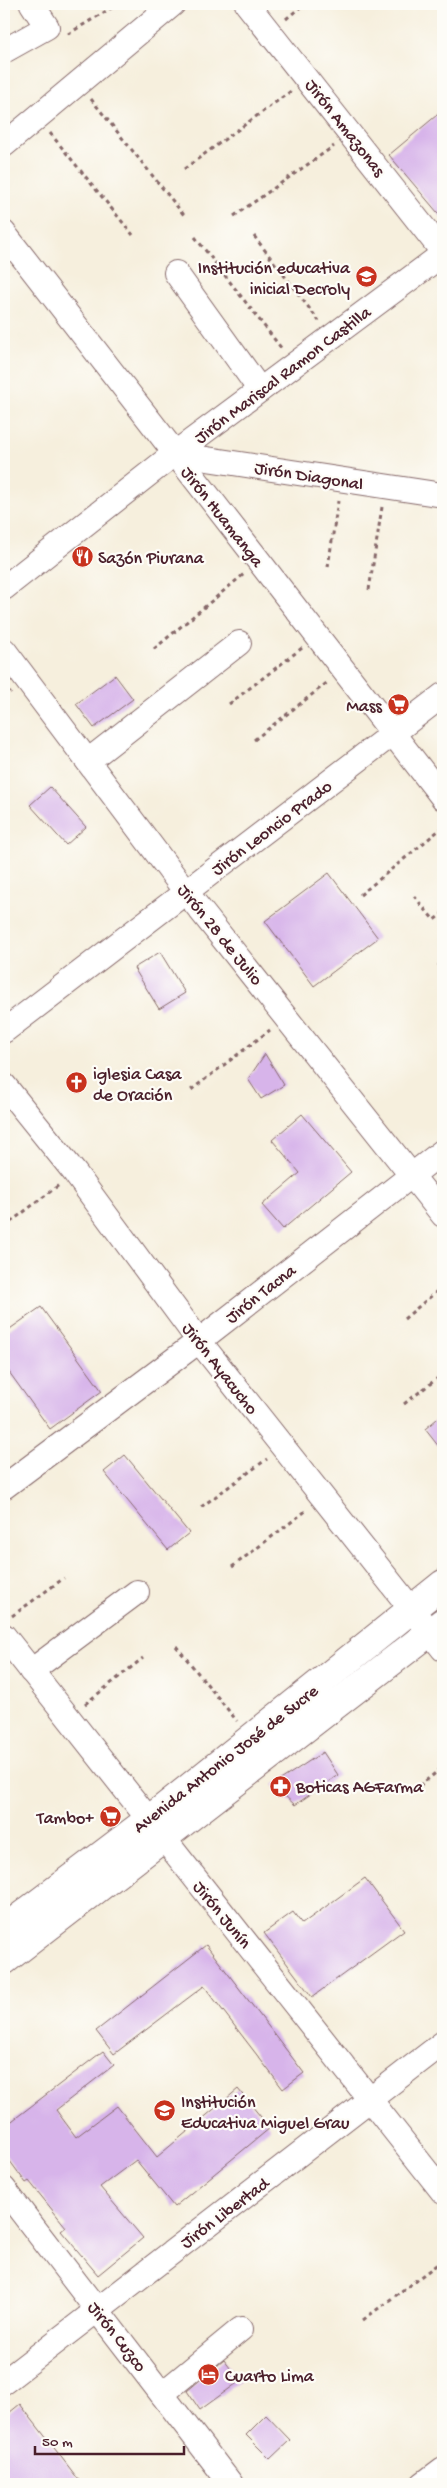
<svg xmlns="http://www.w3.org/2000/svg" width="447" height="2488" font-family="'Gochi Hand',sans-serif">
<style>
.building{fill:#d7b4ea}
.lines{fill:none;stroke-linecap:round;stroke-linejoin:round}
.minor-casing{stroke:#866869;stroke-width:26}
.major-casing{stroke:#866869;stroke-width:30}
.path{stroke:#866869;stroke-width:3;stroke-dasharray:4 4;stroke-linecap:butt}
.minor{stroke:#fff;stroke-width:24}
.major{stroke:#fff;stroke-width:28}
.labels{text-anchor:middle;stroke-width:4.5;stroke-linejoin:round;paint-order:stroke}
.street-label{font-size:18px;fill:#4a1f2b;stroke:#fdfcf7}
.poi-label{font-size:18px;fill:#4a1f2b;stroke:#fdfcf7;text-anchor:start}
</style>
<rect width="100%" height="100%" fill="#fdfcf7"/>
<filter id="ink" filterUnits="userSpaceOnUse"><feTurbulence type="fractalNoise" baseFrequency=".02" numOctaves="2"/><feDisplacementMap in="SourceGraphic" scale="10" xChannelSelector="R" yChannelSelector="G"/><feConvolveMatrix kernelMatrix="1 2 1 2 8 2 1 2 1" color-interpolation-filters="sRGB"/></filter>
<filter id="wash" filterUnits="userSpaceOnUse"><feTurbulence type="fractalNoise" baseFrequency=".0096" numOctaves="4" result="noise"/><feDisplacementMap in="SourceGraphic" scale="20" xChannelSelector="R" yChannelSelector="G"/><feGaussianBlur stdDeviation="1.12" result="paint"/><feColorMatrix in="noise" values="0 0 0 0 0 0 0 0 0 0 0 0 0 0 0 0 0 1.4 0 .05"/><feComposite in="paint" operator="in"/></filter>
<g filter="url(#wash)">
<rect width="100%" height="100%" fill="#f6efdd"/>
<g id="blocks">
<g class="building">
<path d="M443,110V219L389,155Z"/>
<path d="M115,675L133,699L94,728L76,704Z"/>
<path d="M50,787L86,827L66,845L30,805Z"/>
<path d="M329,873L378,938L314,986L265,921Z"/>
<path d="M160,952L185,993L159,1009L134,968Z"/>
<path d="M265,1054L284,1085L261,1099L248,1079Z"/>
<path d="M302,1114L351,1172L283,1229L262,1205L300,1173L272,1140Z"/>
<path d="M41,1307L102,1391L50,1429L4,1365V1333Z"/>
<path d="M443,1414V1452L425,1429Z"/>
<path d="M125,1455L189,1533L168,1550L104,1472Z"/>
<path d="M323,1752L338,1775L295,1805L273,1785Z"/>
<path d="M365,1878L404,1930L312,1997L264,1933L293,1912L302,1924Z"/>
<path d="M206,1945L304,2073L283,2089L204,1986L114,2054L96,2031Z"/>
<path d="M103,2051L114,2065L56,2110L76,2137L117,2106L157,2157L238,2089L270,2128L174,2207L136,2160L100,2187L143,2238L98,2275L61,2231L66,2227L29,2181L26,2183L4,2153V2127Z"/>
<path d="M224,2360L240,2381L200,2410L187,2391Z"/>
<path d="M20,2404L82,2484H8L4,2478V2417Z"/>
<path d="M266,2415L290,2440L270,2459L246,2435Z"/>
</g>
</g>
</g>
<g filter="url(#ink)">
<use href="#blocks" fill-opacity="0" stroke="#866869" stroke-width="1"/>
<g class="lines">
<defs>
<g id="minor">
<path d="M247,4L443,252"/>
<path d="M4,51L47,27L32,4"/>
<path d="M4,145L173,4"/>
<path d="M4,233L443,798"/>
<path d="M176,273L260,390"/>
<path d="M174,454L443,495"/>
<path d="M4,588L174,454L443,254"/>
<path d="M4,650L186,892L443,1215"/>
<path d="M88,761L239,643"/>
<path d="M4,1031L443,695"/>
<path d="M4,1085L75,1173L199,1341L443,1649"/>
<path d="M4,1487L199,1341L443,1151"/>
<path d="M4,1636L443,2192"/>
<path d="M31,1671L137,1592"/>
<path d="M4,2189L231,2484"/>
<path d="M4,2382L443,2043"/>
<path d="M162,2394L241,2329"/>
<path d="M423,2484L443,2469"/>
</g>
<g id="major">
<path d="M4,1929L160,1811L443,1584"/>
<path d="M4,1961L443,1622"/>
</g>
</defs>
<use href="#minor" class="minor-casing"/>
<use href="#major" class="major-casing"/>
<g class="path">
<path d="M286,19L304,4"/>
<path d="M68,34L118,4"/>
<path d="M91,99L184,215"/>
<path d="M50,133L133,235"/>
<path d="M184,169L291,91"/>
<path d="M234,216L334,146"/>
<path d="M254,236L319,321"/>
<path d="M195,237L282,349"/>
<path d="M328,567L338,501"/>
<path d="M369,590L382,507"/>
<path d="M154,649L244,574"/>
<path d="M4,698L11,692"/>
<path d="M229,704L302,648"/>
<path d="M254,740L328,682"/>
<path d="M360,895L443,827"/>
<path d="M414,896L434,920L443,913"/>
<path d="M438,966L443,962"/>
<path d="M191,1090L270,1030"/>
<path d="M4,1227L59,1185"/>
<path d="M404,1319L443,1286"/>
<path d="M404,1404L443,1374"/>
<path d="M201,1507L267,1459"/>
<path d="M232,1567L307,1510"/>
<path d="M12,1616L64,1578"/>
<path d="M176,1646L237,1721"/>
<path d="M85,1704L143,1658"/>
<path d="M413,1791L443,1767"/>
<path d="M363,2320L443,2260"/>
</g>
<use href="#minor" class="minor"/>
<use href="#major" class="major"/>
</g>
</g>
<defs>
<symbol id="school-disc" viewBox="-11 -11 22 22"><circle r="9.5" fill="#c8321e" stroke="#fdfcf7"/><path d="M0-5L7-2L0 1L-7-2ZM-4 1L0 2.5L4 1V4Q0 6-4 4Z" fill="#fff"/></symbol>
<symbol id="restaurant-disc" viewBox="-11 -11 22 22"><circle r="9.5" fill="#c8321e" stroke="#fdfcf7"/><path d="M-5-6h1v4h1v-4h1v4h1v-4h1v5L-1.5 .5V6h-2V.5L-5-1ZM5-6V6H3V1.5H1.5Q1.5-4 5-6Z" fill="#fff"/></symbol>
<symbol id="supermarket-disc" viewBox="-11 -11 22 22"><circle r="9.5" fill="#c8321e" stroke="#fdfcf7"/><path d="M-6-5.5h2.5l.6 2H6L4.5 2H-2.5L-4.4-4H-6ZM-1.5 3.2a1.3 1.3 0 1 0 .1 0ZM3 3.2a1.3 1.3 0 1 0 .1 0Z" fill="#fff"/></symbol>
<symbol id="church-disc" viewBox="-11 -11 22 22"><circle r="9.5" fill="#c8321e" stroke="#fdfcf7"/><path d="M-1.2-6h2.4v3.5h3.3v2.4h-3.3V6h-2.4V-.1h-3.3v-2.4h3.3Z" fill="#fff"/></symbol>
<symbol id="pharmacy-disc" viewBox="-11 -11 22 22"><circle r="9.5" fill="#c8321e" stroke="#fdfcf7"/><path d="M-2-6h4v4h4v4h-4v4h-4v-4h-4v-4h4Z" fill="#fff"/></symbol>
<symbol id="hotel-disc" viewBox="-11 -11 22 22"><circle r="9.5" fill="#c8321e" stroke="#fdfcf7"/><path d="M-6-4.5h1.5V1H6V5H4.5V3h-9V5H-6ZM-4 0a1.8 1.8 0 1 1 3.6 0ZM.5 0V-2.5h3Q6-2.5 6 0Z" fill="#fff"/></symbol>
</defs>
<g fill-rule="evenodd">
<use href="#school-disc" x="354" y="264" width="25" height="25"/>
<use href="#restaurant-disc" x="70" y="544" width="25" height="25"/>
<use href="#supermarket-disc" x="386" y="692" width="25" height="25"/>
<use href="#church-disc" x="64" y="1070" width="25" height="25"/>
<use href="#pharmacy-disc" x="268" y="1774" width="25" height="25"/>
<use href="#supermarket-disc" x="98" y="1804" width="25" height="25"/>
<use href="#school-disc" x="152" y="2098" width="25" height="25"/>
<use href="#hotel-disc" x="196" y="2362" width="25" height="25"/>
</g>
<g class="labels">
<g class="street-label">
<text transform="translate(346 127) rotate(52)" y="6">Jirón Amazonas</text>
<text transform="translate(282 374) rotate(-37)" y="6">Jirón Mariscal Ramon Castilla</text>
<text transform="translate(309 475) rotate(9)" y="6">Jirón Diagonal</text>
<text transform="translate(223 516) rotate(52)" y="6">Jirón Huamanga</text>
<text transform="translate(271 827) rotate(-37)" y="6">Jirón Leoncio Prado</text>
<text transform="translate(221 934) rotate(51)" y="6">Jirón 28 de Julio</text>
<text transform="translate(260 1293) rotate(-38)" y="6">Jirón Tacna</text>
<text transform="translate(221 1368) rotate(52)" y="6">Jirón Ayacucho</text>
<text transform="translate(225 1758) rotate(-38)" y="6">Avenida Antonio José de Sucre</text>
<text transform="translate(223 1914) rotate(51)" y="6">Jirón Junín</text>
<text transform="translate(224 2212) rotate(-37)" y="6">Jirón Libertad</text>
<text transform="translate(118 2336) rotate(52)" y="6">Jirón Cuzco</text>
</g>
<g class="poi-label">
<text x="350" y="273" text-anchor="end">Institución educativa<tspan x="350" dy="21">inicial Decroly</tspan></text>
<text x="98" y="563">Sazón Piurana</text>
<text x="382" y="711" text-anchor="end">Mass</text>
<text x="93" y="1079">iglesia Casa<tspan x="93" dy="21">de Oración</tspan></text>
<text x="296" y="1792">Boticas AGFarma</text>
<text x="94" y="1823" text-anchor="end">Tambo+</text>
<text x="181" y="2107">Institución<tspan x="181" dy="21">Educativa Miguel Grau</tspan></text>
<text x="225" y="2381">Cuarto Lima</text>
</g>
</g>
<rect width="447" height="2488" fill="none" stroke="#fdfcf7" stroke-width="20"/>
<path d="M35 2446v8h149v-8" fill="none" stroke="#4a1f2b" stroke-width="2.5"/>
<text x="42" y="2446" font-size="15" fill="#4a1f2b" stroke="#fdfcf7" stroke-width="4" paint-order="stroke">50 m</text>
</svg>
